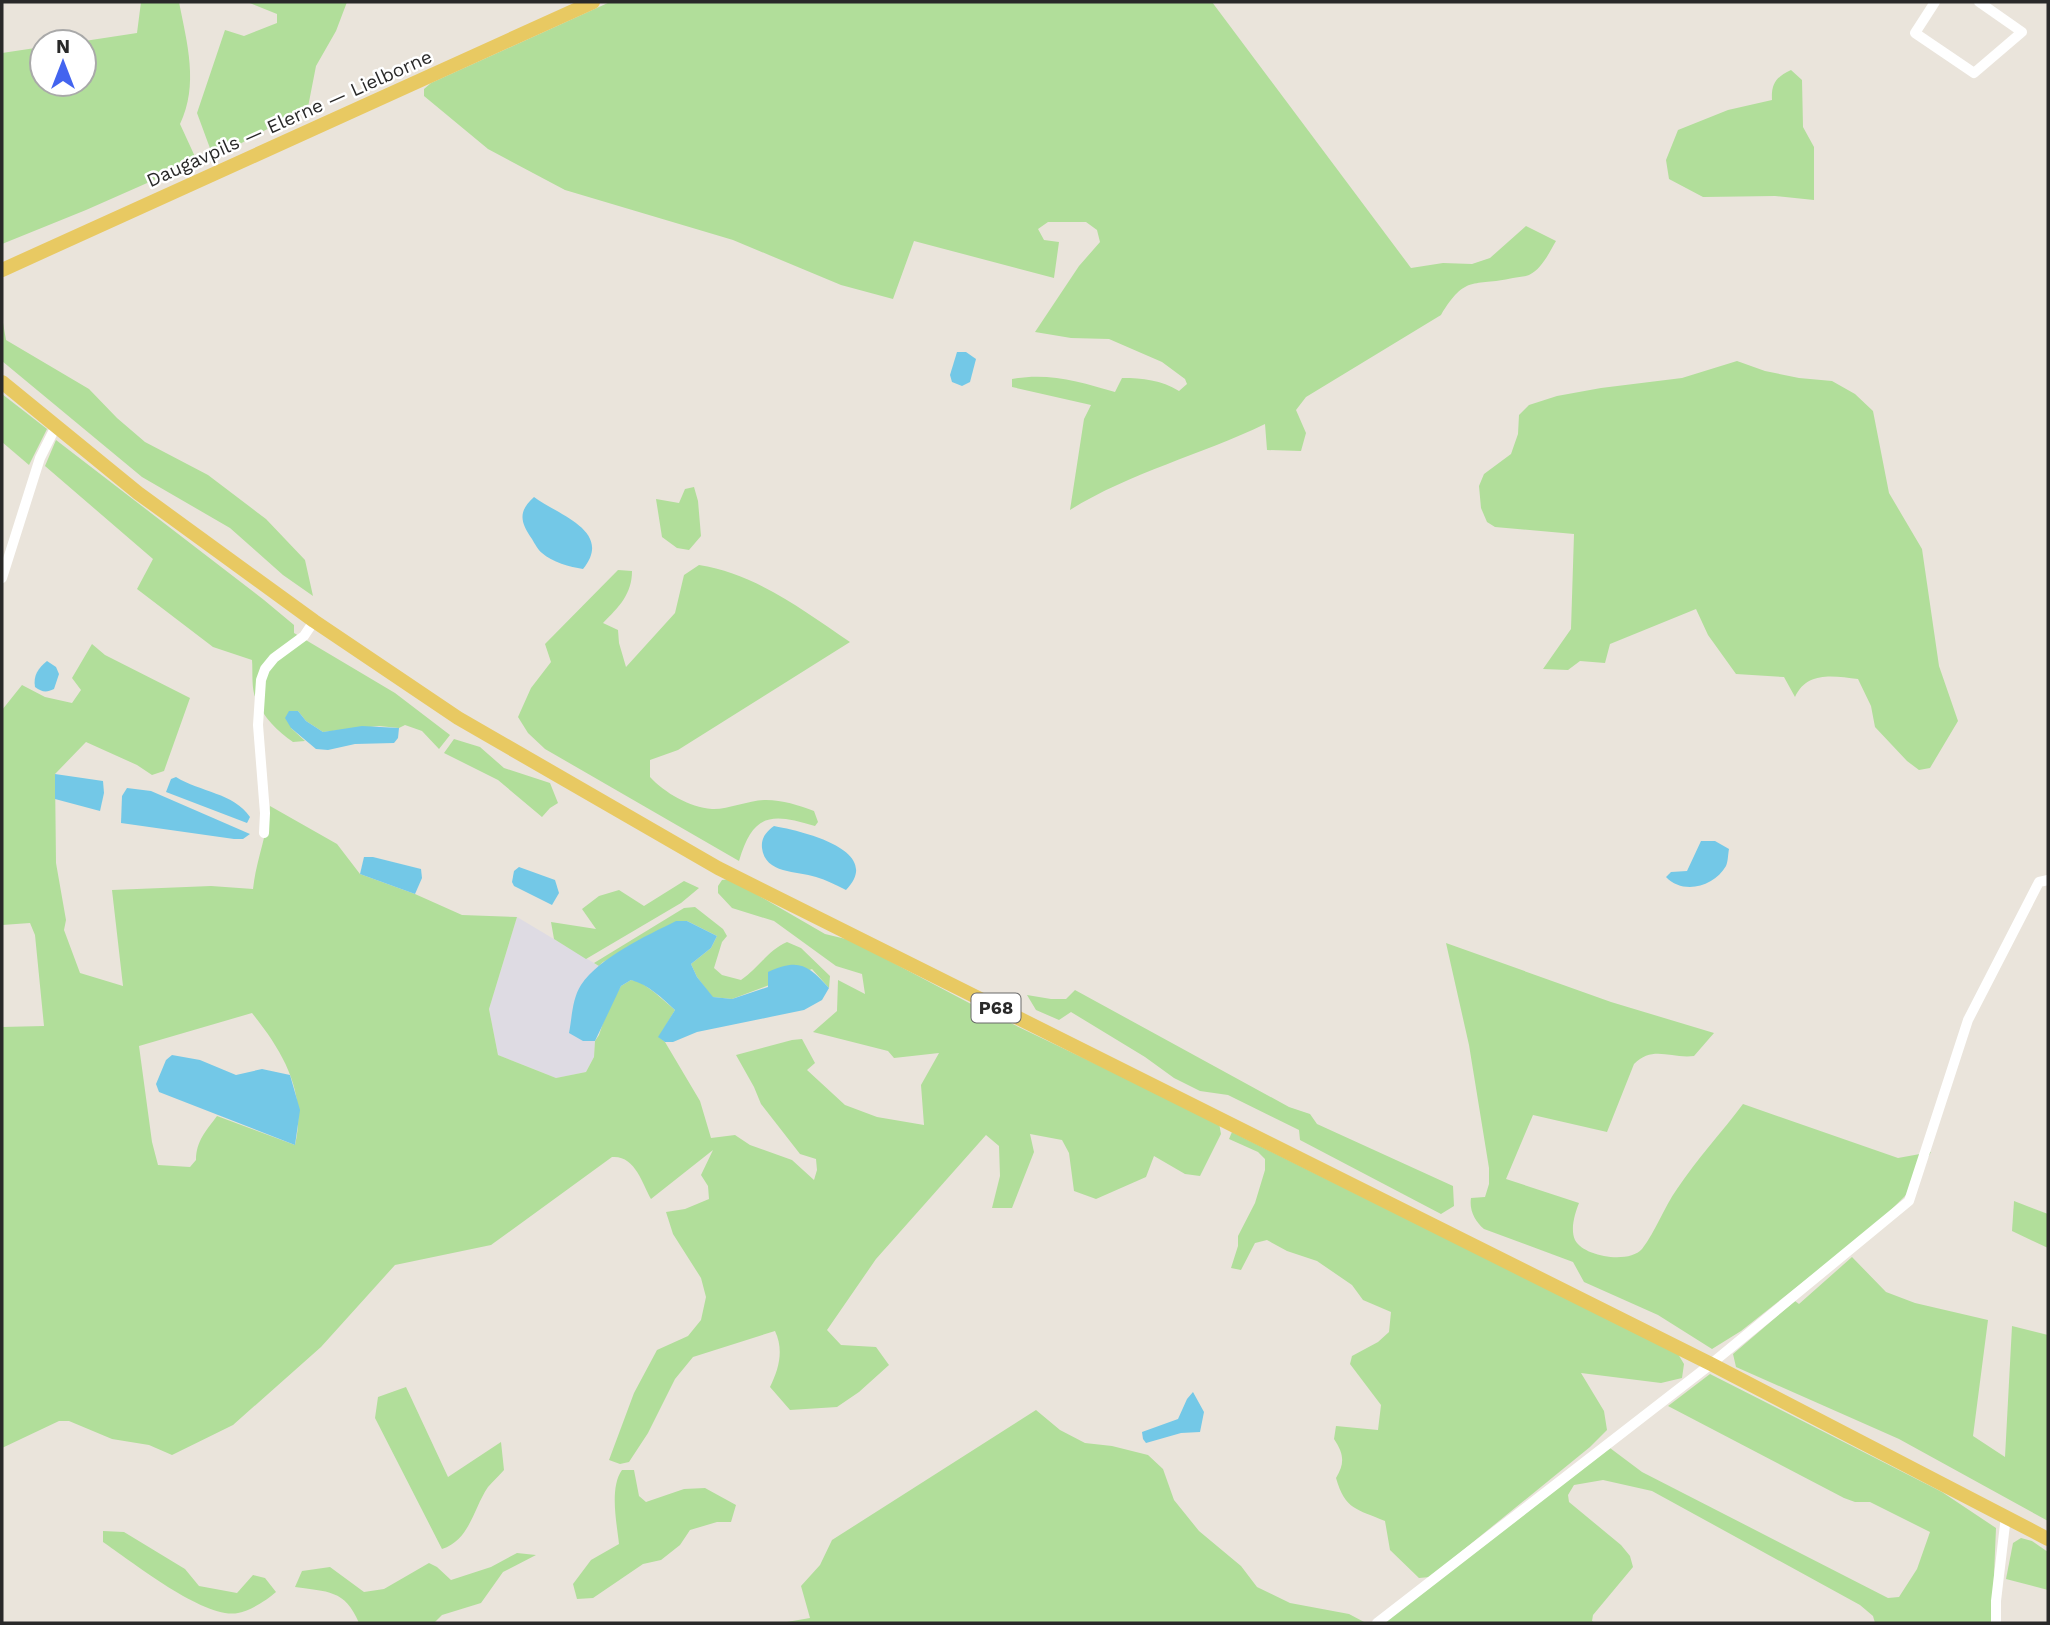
<svg xmlns="http://www.w3.org/2000/svg" width="2050" height="1625" font-family="'Work Sans',sans-serif">
<style>
.industrial{fill:#dedbe3}
.green{fill:#b1de9a;fill-rule:evenodd}
.water{fill:#73c8e7}
.lines{fill:none;stroke-linecap:round;stroke-linejoin:round}
.minor{stroke:#fff;stroke-width:10}
.major{stroke:#e8c962;stroke-width:14}
.labels{text-anchor:middle;stroke-width:5;stroke-linejoin:round;paint-order:stroke}
.shield{fill:#fff;stroke:#696969;stroke-width:2}
.shield-label{font-size:18px;font-weight:bold;fill:#292929}
.street-label{font-size:19px;fill:#292929;stroke:#fff}
</style>
<rect width="100%" height="100%" fill="#eae4db"/>
<path class="industrial" d="M517,917L599,966L581,986L583,1041H595L594,1057L586,1072L556,1078L498,1055L489,1009Z"/>
<g class="green">
<path d="M141,2H179C187,43 199,85 180,124L197,161L86,210L2,244V53L42,47V84H84V42H78L137,33Z"/>
<path d="M247,2H347L336,31L316,66L308,107L225,152L211,151L197,113L225,30L244,36L277,23V14Z"/>
<path d="M610,2H1212L1411,268L1443,263L1472,264L1490,258L1526,226L1556,241C1550,251 1542,269 1529,275C1525,277 1518,277 1513,278C1472,287 1466,274 1441,315L1306,397L1296,410L1306,433L1301,451L1267,450L1265,424C1201,455 1131,472 1070,510L1084,419L1091,405L1012,387V379C1048,372 1081,382 1115,392L1122,378C1143,378 1161,380 1179,391L1187,384L1185,379L1162,362L1109,339L1071,338L1035,332L1079,266L1100,242L1097,230L1086,222H1048L1038,229L1044,240L1059,242L1054,278L914,241L893,299L841,285L733,240L565,190L488,149L424,96V89L431,83Z"/>
<path d="M1791,70L1802,80L1803,127L1814,147V200L1775,196L1703,197L1669,179L1666,160L1678,130L1728,110L1772,100C1771,84 1776,77 1791,70Z"/>
<path d="M2,317L6,340L89,389L117,418L145,442L208,475L266,519L305,560L313,596L283,575L230,528L142,477L2,361Z"/>
<path d="M1737,361L1765,371L1799,378L1832,381L1855,394L1873,411L1889,493L1922,549L1939,666L1958,721L1930,768L1919,770L1907,761L1875,727L1871,706L1858,679C1833,676 1807,671 1795,697L1784,677L1736,674L1708,635L1696,609L1610,644L1605,663L1580,661L1568,670L1543,669L1571,629L1574,534L1495,527L1487,522L1481,508L1479,486L1484,474L1511,454L1518,434L1519,415L1529,405L1557,396L1601,388L1682,378Z"/>
<path d="M2,394L47,429L29,465L2,442Z"/>
<path d="M56,440L264,600L294,625V633L395,693L450,735L439,749L422,731L405,725L399,728L379,726L323,732L306,721L298,711L291,728L305,741L293,742C278,732 263,717 256,699C251,689 253,671 252,660L213,647L137,589L153,559L45,466Z"/>
<path d="M694,487L698,501L701,536L689,550L677,548L662,537L656,499L679,503L685,489Z"/>
<path d="M699,565C756,574 803,610 850,642L678,750L650,760V777C665,793 689,807 712,809C727,810 749,800 766,800C783,800 798,805 814,811L818,822L815,826C770,812 753,814 739,861L545,749L528,733L518,717L531,688L551,662L545,644L618,570L632,571C632,594 619,607 603,623L618,630L619,643L626,667L675,613L684,575Z"/>
<path d="M92,644L105,655L190,698L164,771L152,775L137,765L86,742L55,774L56,863L66,920L64,930L80,973L123,986L112,890L211,886L253,889C256,861 267,835 270,806L337,844L360,874L415,894L462,915L517,917L489,1009L498,1055L556,1078L586,1072L594,1057L595,1041L599,1035L607,1011L621,986L631,980L640,982L654,992L675,1010L659,1037L665,1042L700,1101L711,1138L735,1135L750,1145L792,1160L814,1180L817,1170L816,1159L800,1154L761,1104L754,1087L736,1055L792,1040L802,1039L815,1063L807,1070L845,1105L877,1117L924,1125L921,1085L939,1053L894,1058L888,1051L813,1032L837,1011L838,980L865,994L862,974L836,966L774,921L732,908L718,893V886L722,880L730,879L825,934L850,940L973,1005L1219,1123L1221,1134L1200,1176L1185,1174L1154,1156L1146,1177L1096,1199L1074,1191L1069,1153L1062,1140L1030,1134L1034,1152L1012,1208H992L1000,1176L999,1146L986,1135L876,1259L827,1330L841,1345L876,1347L889,1365L859,1392L837,1407L790,1410L770,1387C779,1369 784,1350 775,1331L693,1357L675,1379L648,1433L629,1462L620,1464L609,1460L634,1393L657,1350L688,1336L701,1320L706,1297L701,1278L673,1234L666,1212L685,1209L709,1199L708,1186L701,1175L713,1150L651,1199C642,1183 635,1155 612,1157L491,1245L395,1265L321,1347L233,1425L172,1455L149,1445L112,1439L69,1421H59L2,1448V1027L44,1026L35,935L30,923L2,925V710L22,685L45,697L72,703L81,690L72,678ZM252,1013C284,1053 307,1093 295,1145L217,1116C206,1131 196,1141 196,1160L190,1167L158,1165L152,1142L139,1046Z"/>
<path d="M454,739L480,747L504,768L550,783L558,803L550,808L542,817L498,780L444,753Z"/>
<path d="M684,881L699,888L681,903L586,959L554,939L551,922L596,929L582,909L599,896L619,890L644,906Z"/>
<path d="M695,907L723,929L727,936L722,942L714,968L722,975L741,980C758,969 768,950 787,942L801,948L830,976L829,988L812,969L732,999L712,997L697,977L691,964L711,948L717,936L687,921L603,962L599,966L594,963L684,908Z"/>
<path d="M1446,943L1611,1002L1714,1033L1694,1056C1671,1059 1653,1045 1634,1064L1607,1132L1533,1115L1506,1179L1579,1203C1575,1213 1570,1229 1575,1240C1584,1257 1629,1264 1642,1249C1656,1231 1664,1207 1677,1189C1697,1159 1722,1132 1743,1104L1898,1158L1931,1152L1908,1193L1878,1223L1741,1331L1712,1349L1658,1315L1584,1282L1573,1262L1484,1229C1475,1221 1469,1210 1471,1198L1485,1197L1489,1184V1168L1469,1045Z"/>
<path d="M1075,990L1289,1107L1310,1114L1317,1124L1453,1186L1454,1206L1441,1214L1300,1140L1299,1130L1228,1095L1200,1091L1174,1078L1145,1057L1071,1012L1059,1020L1036,1010L1027,995L1051,999H1066Z"/>
<path d="M1232,1132L1678,1354L1684,1364L1682,1378L1661,1383L1581,1373L1604,1411L1607,1430L1590,1447L1430,1577L1419,1578L1390,1550L1385,1521C1357,1509 1345,1510 1336,1478C1345,1463 1344,1454 1334,1439L1336,1426L1378,1430L1381,1405L1350,1364L1352,1356L1378,1342L1389,1332L1391,1312L1363,1300L1352,1285L1317,1261L1287,1251L1267,1240L1255,1243L1241,1270L1231,1268L1238,1246V1236L1255,1203L1265,1170V1159L1258,1152L1229,1139Z"/>
<path d="M2014,1201L2048,1214V1248L2012,1231Z"/>
<path d="M1852,1257L1886,1292L1915,1303L1988,1320L1973,1436L2005,1457L2012,1326L2048,1335V1521L1899,1439L1736,1367L1733,1354L1795,1301L1799,1304Z"/>
<path d="M1710,1374L1942,1492L1996,1528L1992,1623H1875L1873,1616L1860,1605L1652,1491L1603,1480L1574,1485L1568,1495L1569,1502L1621,1545L1630,1556L1633,1567L1593,1615L1592,1621L1595,1623H1384L1610,1448L1642,1472L1888,1598L1899,1597L1917,1569L1930,1532L1870,1502H1855L1844,1498L1668,1406Z"/>
<path d="M406,1387L448,1477L501,1442L504,1470C499,1476 493,1481 488,1487C473,1509 470,1540 442,1549L375,1418L378,1397Z"/>
<path d="M1036,1410L1060,1430L1085,1443L1112,1446L1148,1455L1163,1469L1174,1500L1199,1531L1241,1566L1257,1587L1290,1603L1349,1614L1366,1623H781L810,1618L801,1586L820,1565L832,1540Z"/>
<path d="M622,1470H634L639,1496L646,1502L684,1489L705,1488L736,1505L731,1522H717L690,1530L680,1545L661,1560L643,1564L593,1598L577,1599L573,1584L591,1560L619,1544C617,1524 609,1488 622,1470Z"/>
<path d="M103,1531L124,1532L185,1569L199,1586L237,1593L253,1575L265,1578L276,1592C267,1600 250,1611 238,1613C205,1620 131,1561 103,1542Z"/>
<path d="M2021,1538L2032,1541L2048,1552V1590L2006,1579L2013,1543Z"/>
<path d="M517,1553L536,1555L503,1572L481,1603L442,1615L434,1623H359C345,1589 327,1592 295,1587L302,1571L330,1567L364,1592L384,1589L429,1563L437,1567L451,1580L491,1567Z"/>
</g>
<g class="water">
<path d="M957,352H966L976,359L970,382L962,386L952,382L950,375Z"/>
<path d="M534,497C558,515 614,531 583,569C570,567 552,562 542,553C538,550 535,544 532,539C521,523 517,512 534,497Z"/>
<path d="M47,661L56,667L59,674L54,689C46,693 42,692 35,687C33,676 38,668 47,661Z"/>
<path d="M289,711H298L306,721L323,732L362,726L399,728L398,738L394,743L355,744L328,750L316,749L291,728L285,718Z"/>
<path d="M55,774L103,781L104,793L100,811L55,799Z"/>
<path d="M176,777C200,792 234,793 250,817L247,823L166,792L171,779Z"/>
<path d="M127,788L151,791L250,834L243,839H234L121,823L122,796Z"/>
<path d="M774,826C801,831 885,850 846,890C836,885 826,880 816,877C797,871 765,874 762,848C761,838 766,832 774,826Z"/>
<path d="M1701,841H1715L1729,849C1728,854 1728,862 1726,866C1714,887 1683,895 1666,877L1671,872L1687,871Z"/>
<path d="M364,857H373L421,869L422,878L415,894L360,874Z"/>
<path d="M519,867L555,880L559,893L552,905L514,886L512,882L514,871Z"/>
<path d="M676,921H687L717,936L711,948L691,964L697,977L713,997L732,999L768,987V972C799,958 808,965 829,988L822,1000L804,1010L697,1032L673,1042H665L658,1037L675,1010C662,998 649,985 631,980L621,986L595,1041H583L569,1033C572,1018 572,999 581,985C600,957 646,936 676,921Z"/>
<path d="M172,1055L200,1060L236,1075L262,1069L290,1075L300,1110L295,1145L159,1092L156,1084L166,1060Z"/>
<path d="M1193,1392L1204,1412L1200,1432L1181,1433L1146,1443L1143,1439L1142,1432L1178,1419L1187,1399Z"/>
</g>
<g class="lines">
<g class="minor">
<path d="M1935,2L1915,33L1974,73L2022,32L1979,2"/>
<path d="M2,578L40,458L55,428"/>
<path d="M264,833L265,813L258,725L261,680L265,669L274,658L304,636L314,621"/>
<path d="M1377,1623L1711,1364L1909,1201L1968,1020L2039,882L2048,880"/>
<path d="M1996,1623V1601L2006,1516"/>
</g>
<g class="major">
<path d="M2,270L593,2"/>
<path d="M2,382L138,493L314,621L458,718L718,868L1711,1364L2048,1539"/>
</g>
</g>
<g class="labels">
<rect class="shield" x="971.5" y="993.5" width="49" height="29" rx="5"/>
<g class="shield-label">
<text x="996" y="1014">P68</text>
</g>
<g class="street-label">
<text transform="translate(289 118) rotate(-24)" y="7">Daugavpils — Elerne — Lielborne</text>
</g>
</g>
<rect width="2050" height="1625" fill="none" stroke="#292929" stroke-width="7"/>
<g transform="translate(63 63)"><circle r="33" fill="#ffffff" stroke="#a9a9a9" stroke-width="2"/>
<path d="M0-5L12 26L0 18L-12 26Z" fill="#4364ef"/>
<text y="-10" font-size="19" font-weight="bold" text-anchor="middle" fill="#292929">N</text>
</g>
</svg>
